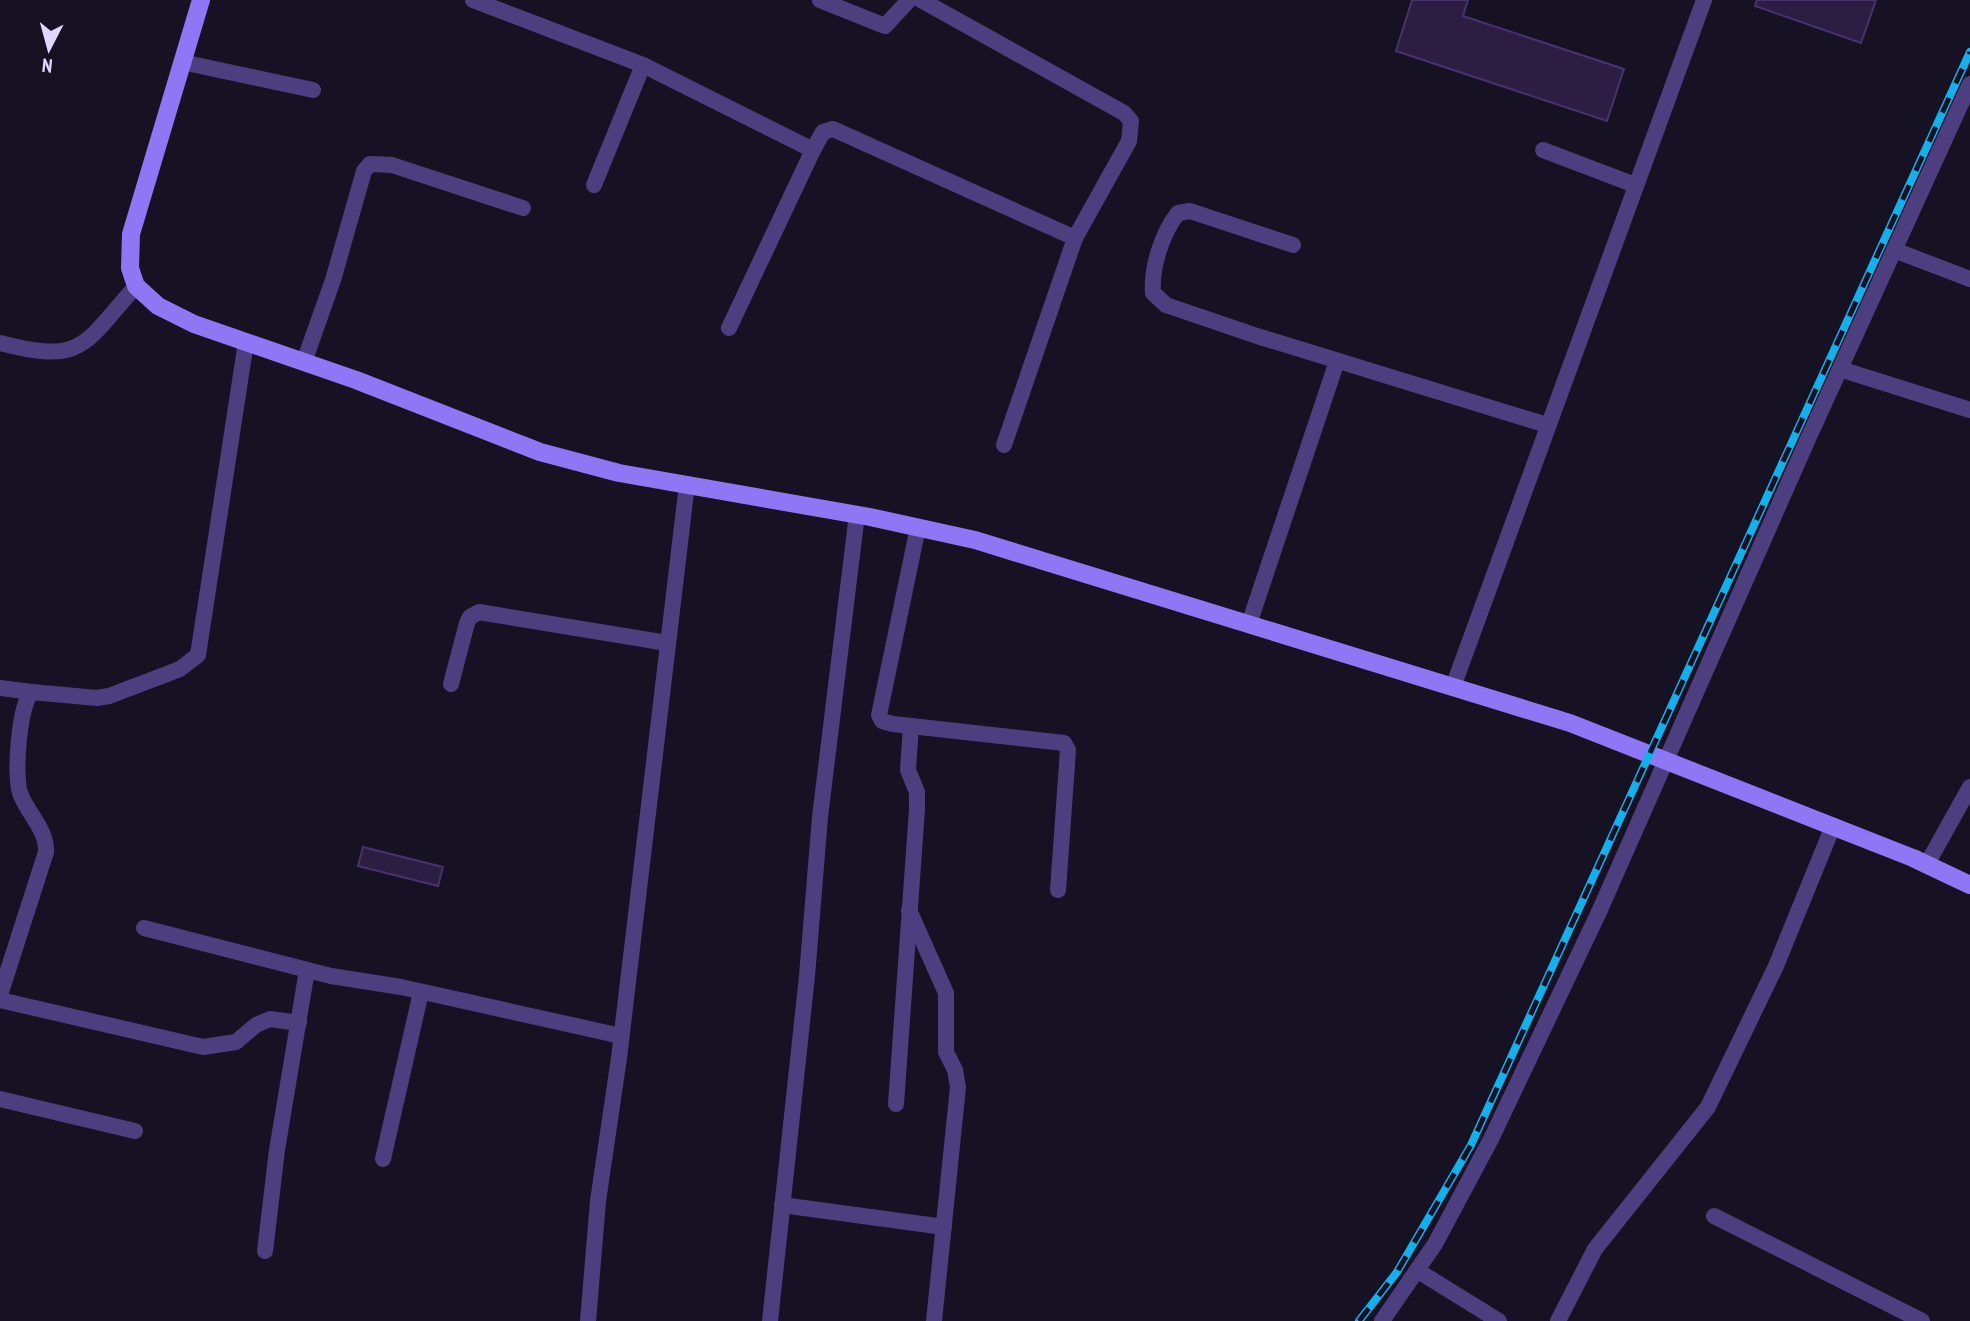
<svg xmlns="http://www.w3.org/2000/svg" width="1970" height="1321" font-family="'PT Sans Narrow',sans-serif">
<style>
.building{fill:#2c1e43;stroke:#48326d;stroke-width:2}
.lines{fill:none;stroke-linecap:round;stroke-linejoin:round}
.minor{stroke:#4d3f7f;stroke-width:16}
.secondary{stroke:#8f76f4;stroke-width:18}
.rail-casing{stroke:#13b0eb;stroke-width:8}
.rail{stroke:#171124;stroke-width:5;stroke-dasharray:16;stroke-linecap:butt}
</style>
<rect width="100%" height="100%" fill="#171124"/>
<g class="building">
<path d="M1412,0H1468L1463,16L1624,69L1607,121L1396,51Z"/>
<path d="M1757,0H1876L1861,43L1755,6Z"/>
<path d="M363,847L443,867L438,886L358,866Z"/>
</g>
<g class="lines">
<g class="minor">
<path d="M473,0L643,65L813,150L823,132L833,129L1075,238"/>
<path d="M820,0L885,26L909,0"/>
<path d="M921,0L1124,113L1131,121L1129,141L1075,238L1004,445"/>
<path d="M182,62L313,90"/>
<path d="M1543,150L1635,185"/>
<path d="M594,185L643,65"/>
<path d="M1293,245L1190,211L1178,213C1162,233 1151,268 1153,293L1166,305L1257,336L1547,425"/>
<path d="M1894,250L1970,279"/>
<path d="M729,328L813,150"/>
<path d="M0,343C84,365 84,344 136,286"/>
<path d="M304,362L333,280L364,171L370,164L392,165L523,208"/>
<path d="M1840,369L1970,410"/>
<path d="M918,527L879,715L882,721L893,724L1064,743L1068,750L1058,890"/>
<path d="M1249,624L1337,361"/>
<path d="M451,684L467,623L470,617L479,612L667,643"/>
<path d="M1453,687L1704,0"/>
<path d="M0,688L32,692"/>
<path d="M1927,864L1970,787"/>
<path d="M909,910L946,993V1052L955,1070L958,1087L934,1321"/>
<path d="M144,928L331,976L401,987L621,1036"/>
<path d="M0,995L46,852C47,829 27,813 20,793C14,775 19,704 32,692L97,698L109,696L180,669L198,655L246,342"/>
<path d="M0,1000L203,1047L236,1042L256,1025L270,1019L299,1023"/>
<path d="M0,1099L135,1131"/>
<path d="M896,1104L917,809V792L908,770L911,726"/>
<path d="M383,1159L421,992"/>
<path d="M782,1205L944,1227"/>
<path d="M1714,1216L1922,1321"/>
<path d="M265,1251L277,1150L307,970"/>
<path d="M1418,1271L1499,1321"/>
<path d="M588,1321L598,1201L619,1058L687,484"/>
<path d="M770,1321L807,976L820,817L857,514"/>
<path d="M1382,1321L1435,1244L1491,1139L1599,912L1808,439L1970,84"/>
<path d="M1558,1321L1595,1249L1708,1107L1776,966L1833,826"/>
</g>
<path class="secondary" d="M201,0L131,234L130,268L136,286L158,306L194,324L356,380L540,452L619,473L870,517L975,540L1570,723L1913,858L1970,885"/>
<defs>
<path id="rail" d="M1359,1321L1397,1272L1471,1145L1970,52"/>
</defs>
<use href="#rail" class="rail-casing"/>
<use href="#rail" class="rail"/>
</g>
<g transform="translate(49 49) rotate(186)" stroke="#171124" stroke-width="5" paint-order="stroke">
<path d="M0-5L12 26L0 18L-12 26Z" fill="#e1d7fc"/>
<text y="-10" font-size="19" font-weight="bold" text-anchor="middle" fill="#e1d7fc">N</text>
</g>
</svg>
